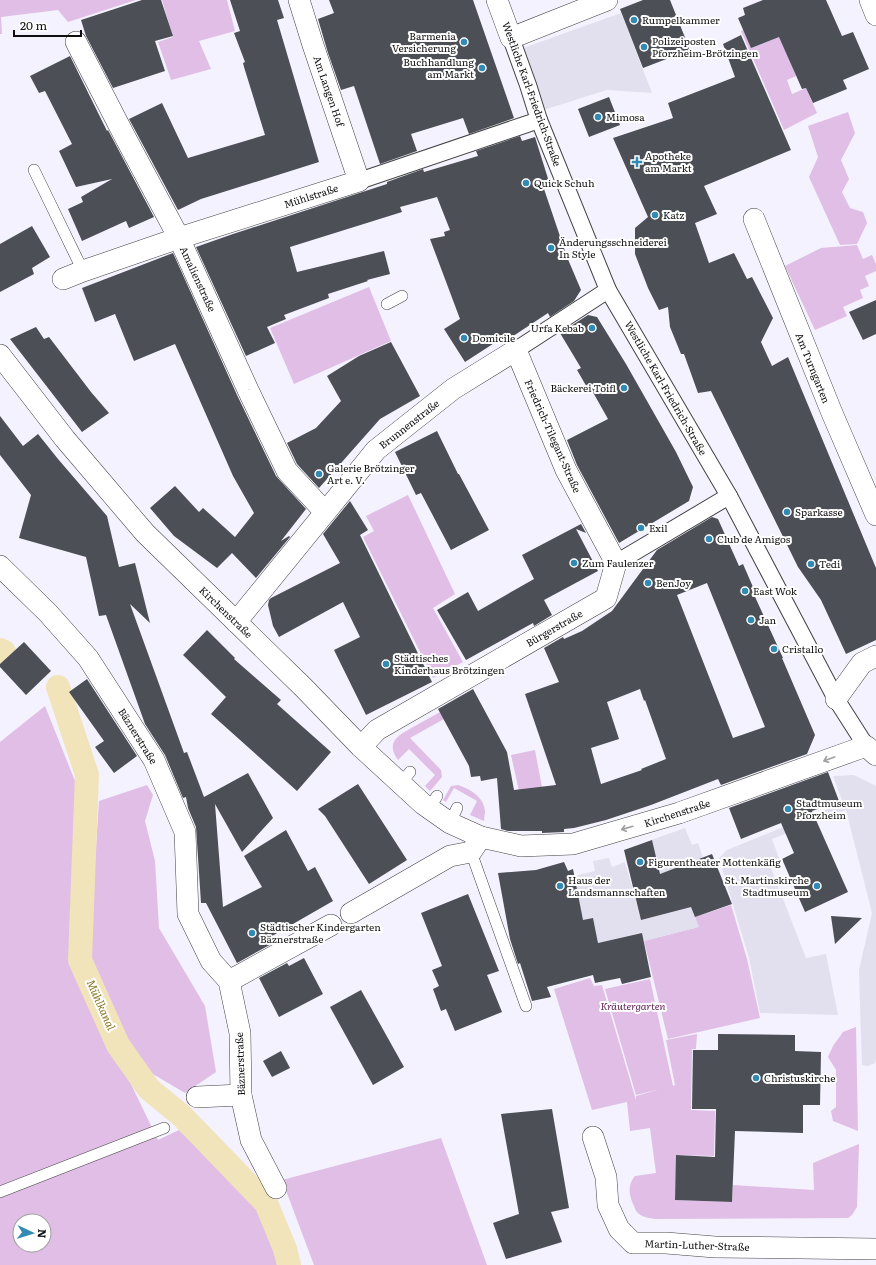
<svg xmlns="http://www.w3.org/2000/svg" width="876" height="1265" font-family="Literata,serif">
<style>
.green{fill:#e0bee6;fill-rule:evenodd}
.plaza{fill:#e2e0ee}
.lines{fill:none;stroke-linecap:round;stroke-linejoin:round}
.canal{stroke:#f1e3ba;stroke-width:24}
.building{fill:#4c4f56;fill-rule:evenodd}
.service-casing{stroke:#424242;stroke-width:12}
.pedestrian-casing{stroke:#424242;stroke-width:18}
.minor-casing{stroke:#424242;stroke-width:22}
.service{stroke:#fff;stroke-width:11}
.pedestrian{stroke:#fff;stroke-width:16}
.minor{stroke:#fff;stroke-width:21}
.oneway{stroke:#9f9f9f}
.poi-dot{fill:#328ab3;stroke:#fff;stroke-width:1.5}
.labels{text-anchor:middle;stroke-width:4;stroke-linejoin:round;paint-order:stroke}
.poi-label{font-size:10px;fill:#0f0f0f;stroke:#fff;text-anchor:start}
.street-label{font-size:10px;fill:#0f0f0f;stroke:#fff}
.park-label{font-size:10px;font-style:italic;fill:#612457;stroke:#fff}
.water-label{font-size:11px;font-style:italic;fill:#897520;stroke:#fff}
</style>
<rect width="100%" height="100%" fill="#f4f2fe"/>
<g class="green">
<path d="M0,0H136L68,22L58,10L1,17L2,34H0Z"/>
<path d="M162,0H227L235,31L199,41L211,69L171,80L158,42L173,37Z"/>
<path d="M751,27L759,45L780,36L796,76L787,80L792,94L806,88L817,113L784,130L741,31Z"/>
<path d="M848,112L855,133L841,160L849,179L842,192L850,208L863,212L867,223L857,244L840,245L809,177L818,157L808,126Z"/>
<path d="M857,245L863,259L872,255L876,264V271L865,276L869,286L860,290L863,298L843,307L847,316L815,330L785,266L821,248Z"/>
<path d="M369,287L391,341L294,384L270,328Z"/>
<path d="M408,495L455,594L433,608L463,662L433,678L363,537L374,531L366,516Z"/>
<path d="M45,706L79,791L71,960L158,1140L179,1130L263,1209L279,1265H0V742ZM20,1221H44V1245H20Z"/>
<path d="M440,712L444,719L410,738L441,770L442,777L430,791L425,786L435,775L409,749L398,760C384,741 401,734 415,726C423,721 432,717 440,712Z"/>
<path d="M535,750L542,787H538L539,795L521,800L511,755Z"/>
<path d="M147,785L153,795L145,821L155,861L159,928L205,1006L216,1072L185,1093L141,1067L89,958L99,801Z"/>
<path d="M458,785C470,789 484,797 485,811C485,814 484,818 484,821L470,815L477,801L454,788L446,802L443,800L451,786Z"/>
<path d="M731,905L747,959L760,1018L668,1039L644,941L698,927L695,917Z"/>
<path d="M590,978L594,986L602,985L636,1100V1096L660,1089L636,1095L605,989L650,979L673,1086L675,1085L666,1040L697,1034L696,1049H692L691,1110L715,1111L714,1156L677,1155L675,1200L732,1202L733,1185L814,1190L813,1163L859,1144L857,1207L852,1215L848,1218L655,1219C649,1218 641,1217 637,1212C635,1210 635,1208 634,1206C629,1196 627,1185 635,1176L656,1173L650,1128L630,1131L627,1102L592,1110L554,989Z"/>
<path d="M856,1027L858,1131L833,1121L831,1111L836,1107V1070L828,1057L833,1046L843,1032Z"/>
<path d="M441,1138L487,1265H314L282,1180Z"/>
</g>
<g class="plaza">
<path d="M621,13L652,93L607,90L537,112L515,51Z"/>
<path d="M854,775L876,786V1059L875,1063L868,1066L862,1065L859,970L872,913L846,810L772,839L779,858L769,863L806,958L826,954L838,1015L760,1013L749,958L719,858L727,850L843,803L833,776Z"/>
<path d="M685,828L692,845L698,843L703,858L677,868L699,927L644,941L641,933L598,943L593,918L582,921L574,876L595,871L593,861L609,858L612,867L625,862L641,919L670,912L651,840Z"/>
</g>
<g class="lines">
<g class="canal">
<path d="M0,650L4,652"/>
<path d="M58,687L87,775L80,960L118,1045L149,1089L182,1116L266,1203L285,1249L289,1265"/>
</g>
</g>
<g class="building">
<path d="M142,0H161L173,36L155,41L165,71L113,88L86,36L81,20Z"/>
<path d="M230,0H278L284,18L277,20L319,162L201,199L178,210L129,119L162,103L188,158L265,135L244,67L243,63L245,62L234,33L240,31Z"/>
<path d="M329,0H473L514,118L469,134L463,118L411,134L417,151L380,164L354,86L341,90L328,53L318,19L334,13Z"/>
<path d="M643,0H670L690,50L643,68L620,9Z"/>
<path d="M763,0H826L842,36L853,32L869,69L843,80L847,89L813,103L806,88L802,89L779,37L751,48L738,18L745,15L743,8Z"/>
<path d="M741,35L791,150L704,186L717,214L695,223L709,263L734,253L747,279L752,277L773,318L761,342L772,366L788,357L876,568V640L846,654L821,600L798,567L711,391L698,393L684,354H681L670,327L668,307L659,310L648,288L635,254V228L648,217L613,138L673,118L668,103L735,77L723,44Z"/>
<path d="M70,56L107,131L108,130L154,217L129,228L126,221L82,241L68,209L83,202L81,197L112,179L76,187L59,151L72,144L45,91L39,93L30,76Z"/>
<path d="M609,97L620,125L589,137L578,109Z"/>
<path d="M520,136L522,141L535,137L550,185L543,186L567,257L581,290L574,301L550,317L548,313L501,344L499,340L465,362L444,329L460,319L430,239L445,236L444,232L450,230L437,197L400,207L402,212L290,247L297,272L384,251L390,274L367,280L368,281L328,294L329,298L284,315L286,319L267,327L275,343L246,356L196,247L233,234L387,184V182L423,169L424,172L478,156L476,151Z"/>
<path d="M32,226L50,257L32,268L34,274L0,292V244Z"/>
<path d="M173,253L237,395L276,476L306,509L281,541L289,536L290,537L256,578L232,553L217,568L174,536L150,508L175,486L199,512L203,508L235,537L254,513L233,476L175,344L134,361L115,314L95,322L82,288Z"/>
<path d="M876,300V334L863,340L849,312Z"/>
<path d="M588,315L597,317L626,364L676,452L693,487L689,501L619,543L577,465L567,440L608,419L590,387L588,389L577,370L581,368L560,333Z"/>
<path d="M36,327L44,339L49,337L91,392L109,413L82,432L10,339Z"/>
<path d="M391,342L420,396L380,419L319,488L297,464L287,443L316,428L341,401L327,376L359,356Z"/>
<path d="M0,416L23,446L38,434L58,459L107,516L119,567L135,563L150,623L130,604L184,753L187,752L204,797L248,773L273,818L242,852L215,804L223,907L262,887L244,856L286,830L308,871L315,867L333,901L272,936L275,942L237,963L206,903H201L196,827L188,808L186,797L183,798L165,755L145,724L106,615L99,616L86,557L19,538L31,495L0,455Z"/>
<path d="M437,431L458,474H459L489,530L451,550L421,493L416,495L395,452Z"/>
<path d="M350,501L368,530L360,535L432,682L366,715L334,650L360,637L343,602L279,637L273,626L268,605L269,600L271,598L340,563L323,534Z"/>
<path d="M712,517L718,519L739,566L743,564L753,587L751,588L783,658H782L815,735L807,754L721,785L718,779L651,805L606,820L574,828L564,829V832L542,833V831H508L501,829L497,778L481,781L480,776L471,777L469,766L438,709L473,689L507,752L514,790L556,785L525,694L559,682L544,648L563,637L564,639L582,631L612,611L657,550ZM707,583L765,727L733,738L677,595ZM640,689L644,701L645,700L666,759L641,769L642,770L601,784L591,748L619,739L607,702Z"/>
<path d="M581,524L586,533L576,529L598,571L544,600L552,615L534,626L533,623L466,660L437,610L468,592L478,611L534,579L522,555Z"/>
<path d="M207,630L235,658L234,659L281,700L277,704L331,752L297,791L211,714L226,697L183,655Z"/>
<path d="M24,642L51,671L26,695L0,667V664Z"/>
<path d="M87,679L137,756L114,773L95,747L104,741L69,692Z"/>
<path d="M828,772L839,801L812,811L848,892L805,912L782,859L794,853L781,823L741,839L729,808Z"/>
<path d="M358,784L407,860L369,884L325,816L318,809Z"/>
<path d="M652,840L660,874L712,854L732,904L695,917L691,907L641,920L624,850Z"/>
<path d="M564,862L568,871L573,869L583,920L593,918L598,943L642,933L651,977L622,984L620,978L595,983L593,975L547,987L551,997L532,1001L520,963L518,964L510,939L498,873L536,870Z"/>
<path d="M468,894L499,971L487,975L502,1012L455,1031L446,1009L441,1011L433,989L439,986L432,970L442,966L421,913Z"/>
<path d="M831,916L862,918L835,944Z"/>
<path d="M304,958L323,994L279,1017L259,978L287,963L289,966Z"/>
<path d="M361,990L404,1067L373,1085L330,1007Z"/>
<path d="M718,1034L795,1035V1051L821,1052L820,1105H803V1133L735,1131L732,1202L675,1200L676,1155L715,1157L716,1109H692L693,1050H718Z"/>
<path d="M281,1051L290,1068L272,1077L263,1061Z"/>
<path d="M552,1109L569,1208L551,1212L562,1242L506,1259L493,1223L519,1214L501,1114Z"/>
</g>
<g class="lines">
<defs>
<g id="service">
<path d="M34,170L83,271"/>
<path d="M387,304L402,296"/>
<path d="M401,783L410,772"/>
<path d="M429,809L437,796"/>
<path d="M450,823L457,808"/>
<path d="M471,852L526,1006"/>
<path d="M0,1192L164,1128"/>
</g>
<g id="pedestrian">
<path d="M511,38L528,85L539,120L608,290L729,496L836,699L866,746"/>
<path d="M359,181L539,120"/>
<path d="M516,350L608,290"/>
<path d="M616,563L729,496"/>
</g>
<g id="minor">
<path d="M497,0L511,38L607,0"/>
<path d="M870,0L876,15"/>
<path d="M76,42L124,135L179,238L248,390L287,471L325,512"/>
<path d="M754,219L832,413L876,515"/>
<path d="M63,279L83,271L179,238L359,181L313,45L299,0"/>
<path d="M0,355L65,439L145,533L304,688L361,747L423,804L450,823L481,837L521,846L573,844L679,813L866,746L876,755"/>
<path d="M0,566L48,613L88,658L154,760L185,832L188,914L211,961L229,981L240,1033L241,1095L251,1140L276,1188"/>
<path d="M236,622L376,450L453,389L516,350L566,470L616,563L606,598L377,730L361,747"/>
<path d="M836,699L862,663L876,656"/>
<path d="M351,913L450,856L471,852L481,837"/>
<path d="M229,981L331,925"/>
<path d="M197,1097L241,1095"/>
<path d="M593,1137L606,1177L608,1205L619,1229L633,1243H666L715,1247L876,1249"/>
</g>
</defs>
<use href="#service" class="service-casing"/>
<use href="#pedestrian" class="pedestrian-casing"/>
<use href="#minor" class="minor-casing"/>
<use href="#service" class="service"/>
<use href="#pedestrian" class="pedestrian"/>
<use href="#minor" class="minor"/>
</g>
<defs><path id="oneway-shaft" d="M-6 0H5M1.5-3L5.5 0L1.5 3" fill="none" stroke-width="1.6" stroke-linecap="round" stroke-linejoin="round"/></defs>
<g class="oneway">
<use href="#oneway-shaft" transform="translate(829 759) rotate(160)"/>
<use href="#oneway-shaft" transform="translate(627 828) rotate(164)"/>
</g>
<g class="poi-dot">
<circle cx="634" cy="20" r="4"/>
<circle cx="464" cy="42" r="4"/>
<circle cx="644" cy="47" r="4"/>
<circle cx="482" cy="68" r="4"/>
<circle cx="598" cy="117" r="4"/>
<path d="M635 156h4v4h4v4h-4v4h-4v-4h-4v-4h4z"/>
<circle cx="526" cy="183" r="4"/>
<circle cx="655" cy="215" r="4"/>
<circle cx="551" cy="248" r="4"/>
<circle cx="592" cy="328" r="4"/>
<circle cx="464" cy="338" r="4"/>
<circle cx="624" cy="388" r="4"/>
<circle cx="319" cy="474" r="4"/>
<circle cx="787" cy="512" r="4"/>
<circle cx="641" cy="528" r="4"/>
<circle cx="709" cy="539" r="4"/>
<circle cx="574" cy="563" r="4"/>
<circle cx="811" cy="564" r="4"/>
<circle cx="648" cy="583" r="4"/>
<circle cx="745" cy="591" r="4"/>
<circle cx="751" cy="620" r="4"/>
<circle cx="774" cy="649" r="4"/>
<circle cx="386" cy="664" r="4"/>
<circle cx="788" cy="809" r="4"/>
<circle cx="640" cy="862" r="4"/>
<circle cx="560" cy="886" r="4"/>
<circle cx="817" cy="886" r="4"/>
<circle cx="252" cy="933" r="4"/>
<circle cx="756" cy="1078" r="4"/>
</g>
<g class="labels">
<g class="poi-label">
<text x="642" y="24">Rumpelkammer</text>
<text x="456" y="40" text-anchor="end">Barmenia<tspan x="456" dy="12">Versicherung</tspan></text>
<text x="652" y="45">Polizeiposten<tspan x="652" dy="12">Pforzheim-Brötzingen</tspan></text>
<text x="474" y="66" text-anchor="end">Buchhandlung<tspan x="474" dy="12">am Markt</tspan></text>
<text x="606" y="121">Mimosa</text>
<text x="645" y="160">Apotheke<tspan x="645" dy="12">am Markt</tspan></text>
<text x="534" y="187">Quick Schuh</text>
<text x="663" y="219">Katz</text>
<text x="559" y="246">Änderungsschneiderei<tspan x="559" dy="12">In Style</tspan></text>
<text x="584" y="332" text-anchor="end">Urfa Kebab</text>
<text x="472" y="342">Domicile</text>
<text x="616" y="392" text-anchor="end">Bäckerei Toifl</text>
<text x="327" y="472">Galerie Brötzinger<tspan x="327" dy="12">Art e. V.</tspan></text>
<text x="795" y="516">Sparkasse</text>
<text x="649" y="532">Exil</text>
<text x="717" y="543">Club de Amigos</text>
<text x="582" y="567">Zum Faulenzer</text>
<text x="819" y="568">Tedi</text>
<text x="656" y="587">BenJoy</text>
<text x="753" y="595">East Wok</text>
<text x="759" y="624">Jan</text>
<text x="782" y="653">Cristallo</text>
<text x="394" y="662">Städtisches<tspan x="394" dy="12">Kinderhaus Brötzingen</tspan></text>
<text x="796" y="807">Stadtmuseum<tspan x="796" dy="12">Pforzheim</tspan></text>
<text x="648" y="866">Figurentheater Mottenkäfig</text>
<text x="568" y="884">Haus der<tspan x="568" dy="12">Landsmannschaften</tspan></text>
<text x="809" y="884" text-anchor="end">St. Martinskirche<tspan x="809" dy="12">Stadtmuseum</tspan></text>
<text x="260" y="931">Städtischer Kindergarten<tspan x="260" dy="12">Bäznerstraße</tspan></text>
<text x="764" y="1082">Christuskirche</text>
</g>
<g class="street-label">
<text transform="translate(329 91) rotate(71)" y="4">Am Langen Hof</text>
<text transform="translate(532 94) rotate(70)" y="4">Westliche Karl-Friedrich-Straße</text>
<text transform="translate(311 196) rotate(-18)" y="4">Mühlstraße</text>
<text transform="translate(198 279) rotate(65)" y="4">Amalienstraße</text>
<text transform="translate(813 368) rotate(68)" y="4">Am Turngarten</text>
<text transform="translate(666 388) rotate(60)" y="4">Westliche Karl-Friedrich-Straße</text>
<text transform="translate(409 424) rotate(-38)" y="4">Brunnenstraße</text>
<text transform="translate(553 436) rotate(66)" y="4">Friedrich-Tilegant-Straße</text>
<text transform="translate(226 612) rotate(44)" y="4">Kirchenstraße</text>
<text transform="translate(554 628) rotate(-30)" y="4">Bürgerstraße</text>
<text transform="translate(138 736) rotate(58)" y="4">Bäznerstraße</text>
<text transform="translate(677 813) rotate(-18)" y="4">Kirchenstraße</text>
<text transform="translate(240 1064) rotate(-92)" y="4">Bäznerstraße</text>
<text transform="translate(697 1245) rotate(2)" y="4">Martin-Luther-Straße</text>
</g>
<g class="park-label">
<text x="633" y="1010">Kräutergarten</text>
</g>
<g class="water-label">
<text transform="translate(101 1005) rotate(66)" y="4">Mühlkanal</text>
</g>
</g>
<g transform="translate(32 1233) rotate(94)"><circle r="19" fill="#ffffff" stroke="#9f9f9f"/>
<path d="M0-3L7 15L0 10L-7 15Z" fill="#328ab3"/>
<text y="-6" font-size="11" font-weight="bold" text-anchor="middle" fill="#0f0f0f">N</text>
</g>
<path d="M14 30v6h67v-6" fill="none" stroke="#0f0f0f" stroke-width="2"/>
<text x="20" y="30" font-size="12" fill="#0f0f0f" stroke="#ffffff" stroke-width="3" paint-order="stroke">20 m</text>
</svg>
